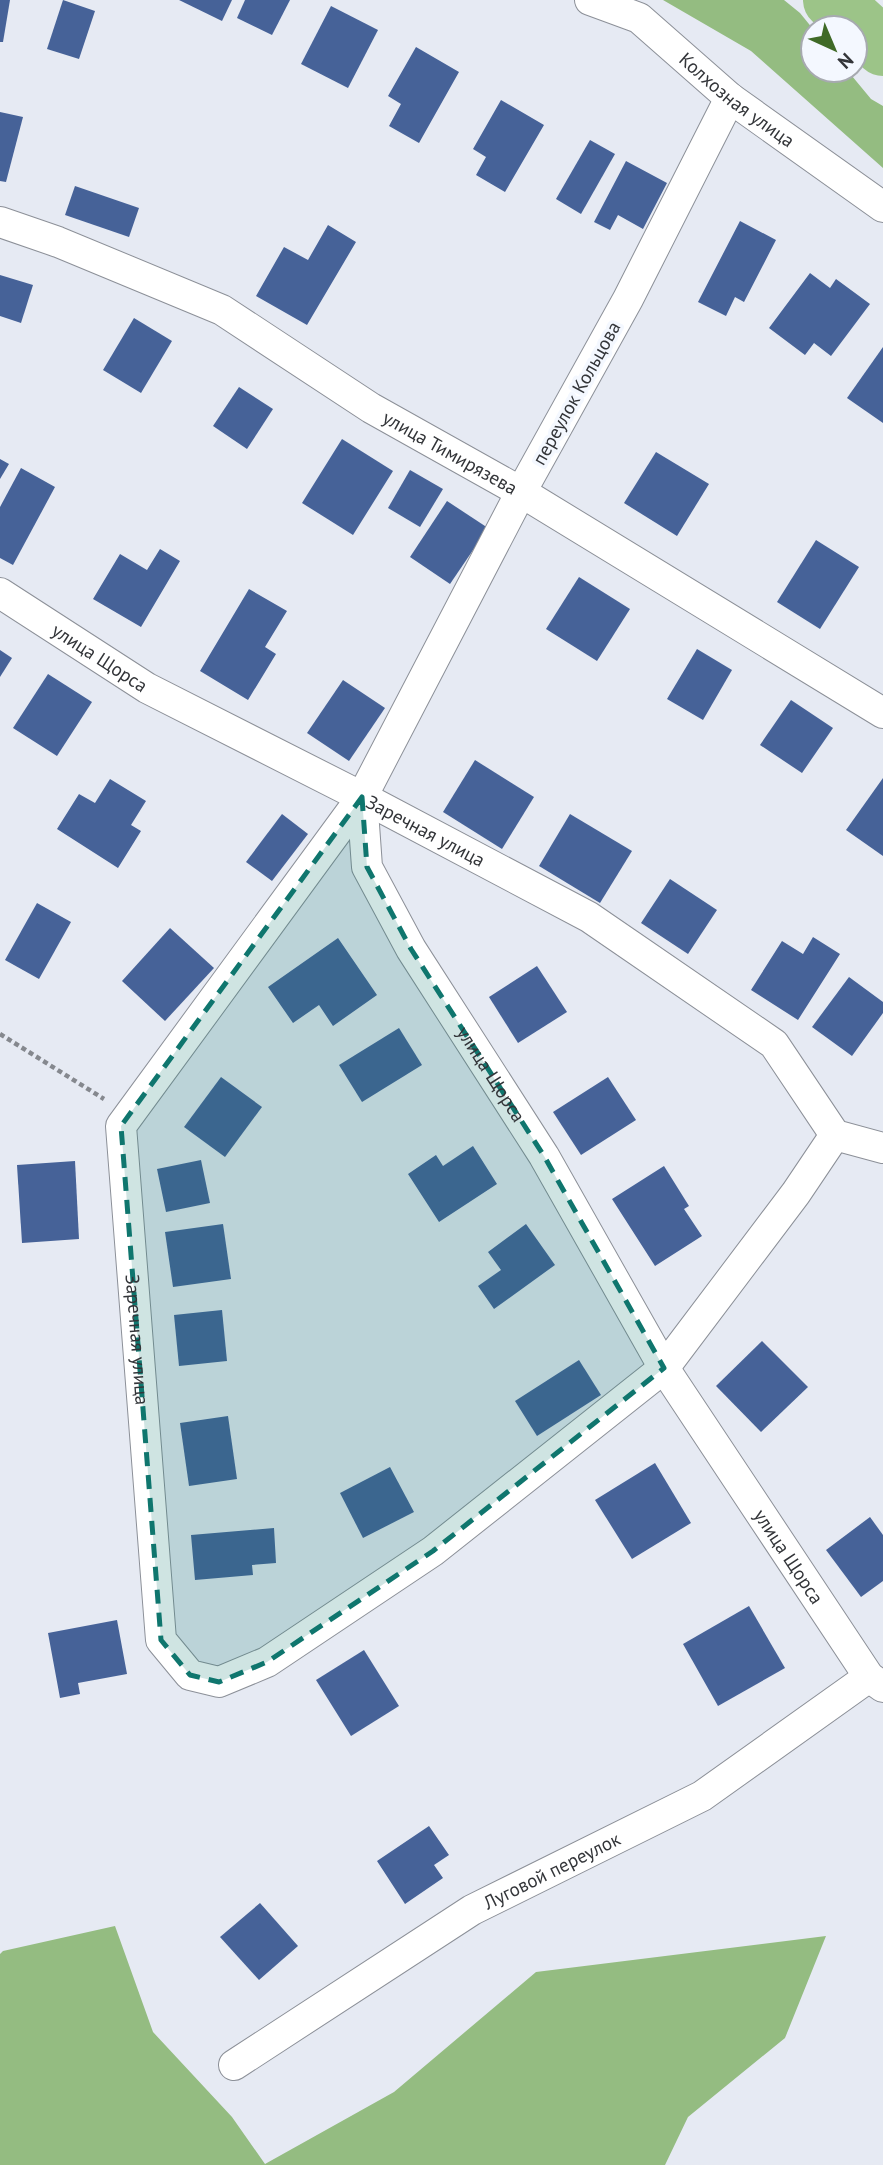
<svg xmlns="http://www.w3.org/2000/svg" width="883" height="2165" font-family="'PT Sans',sans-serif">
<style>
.forest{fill:#94bc81}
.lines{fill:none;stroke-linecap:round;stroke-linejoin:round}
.river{stroke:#9cc488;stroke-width:58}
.building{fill:#466298}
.street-casing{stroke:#8c9098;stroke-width:32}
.path{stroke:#85888e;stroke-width:4.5;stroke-dasharray:5 3.5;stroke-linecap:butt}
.street{stroke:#fff;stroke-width:30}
.marked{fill:#0f766e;fill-opacity:0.2;stroke:#0f766e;stroke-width:5;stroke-dasharray:14 9;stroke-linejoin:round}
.labels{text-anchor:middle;stroke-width:7;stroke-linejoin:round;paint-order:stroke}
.street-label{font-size:19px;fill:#333539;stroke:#f4f8ff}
</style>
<rect width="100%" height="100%" fill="#e6eaf3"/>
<g class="forest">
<path d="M663,0H784L800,13L813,29V70H847L871,99L883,106V168L751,51Z"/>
<path d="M115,1926L153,2032L232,2117L265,2164L394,2092L536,1972L826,1936L785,2038L688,2117L665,2165H0V1954L3,1951Z"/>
</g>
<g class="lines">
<path class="river" d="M832,0L883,47"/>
</g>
<g class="building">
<path d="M0,0H10L3,42H0Z"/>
<path d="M63,0L95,11L79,59L47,49Z"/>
<path d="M179,0H232L222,21Z"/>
<path d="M245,0H290L272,35L237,18Z"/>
<path d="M331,6L378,30L348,88L301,64Z"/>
<path d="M416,47L459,72L419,143L389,126L401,104L388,96Z"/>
<path d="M501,100L544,125L505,192L476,175L486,157L473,149Z"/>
<path d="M0,112L23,117L6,182L0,181Z"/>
<path d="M590,140L615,154L581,214L556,199Z"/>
<path d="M626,161L667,183L643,229L618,215L610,230L594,222Z"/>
<path d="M75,186L139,208L129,237L65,215Z"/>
<path d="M740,221L776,240L744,302L735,297L726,316L698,302Z"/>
<path d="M328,225L356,242L307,325L256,296L284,247L308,260Z"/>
<path d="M810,273L830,288L836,279L870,304L831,356L814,343L805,355L769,328Z"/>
<path d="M0,275L33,285L21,323L0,316Z"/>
<path d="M134,318L172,341L141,393L103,370Z"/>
<path d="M883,347V423L847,398Z"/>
<path d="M239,387L273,409L247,449L213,426Z"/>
<path d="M342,439L393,471L353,535L302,503Z"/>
<path d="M656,452L709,484L677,536L624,503Z"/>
<path d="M0,459L9,464L0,479Z"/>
<path d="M21,468L55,487L13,565L0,558V507Z"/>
<path d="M410,470L443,489L420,527L388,508Z"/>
<path d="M447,501L488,528L450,584L410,557Z"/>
<path d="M816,540L859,567L820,629L777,602Z"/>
<path d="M160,549L180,561L141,627L93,599L120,554L147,570Z"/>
<path d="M579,577L630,609L597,661L546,629Z"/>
<path d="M249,589L287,611L265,647L276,654L248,700L200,671Z"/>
<path d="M697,649L732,670L703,720L667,699Z"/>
<path d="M0,650L12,658L0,677Z"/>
<path d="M48,674L92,702L57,756L13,728Z"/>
<path d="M343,680L385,708L349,761L307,733Z"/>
<path d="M791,700L833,728L802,773L760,745Z"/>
<path d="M475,760L534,797L502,849L443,812Z"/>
<path d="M883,778V856L846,830Z"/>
<path d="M110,779L146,801L131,825L141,831L118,868L57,829L79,794L95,803Z"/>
<path d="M282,814L308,834L272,881L246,862Z"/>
<path d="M570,814L632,851L600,903L539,866Z"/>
<path d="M670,879L717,910L688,954L641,923Z"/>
<path d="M37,903L71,922L39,979L5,960Z"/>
<path d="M170,928L214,968L165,1021L122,981Z"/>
<path d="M813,937L840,954L798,1020L751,990L782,941L803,954Z"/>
<path d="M338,938L377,995L333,1026L319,1005L293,1023L268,987Z"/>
<path d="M537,966L567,1012L518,1043L489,997Z"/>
<path d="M849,977L883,1002V1013L852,1056L812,1027Z"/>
<path d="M399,1028L422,1065L362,1102L339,1065Z"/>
<path d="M221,1077L262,1107L225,1157L184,1127Z"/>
<path d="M608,1077L636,1120L581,1155L553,1112Z"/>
<path d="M473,1146L497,1184L439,1222L408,1174L436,1155L443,1166Z"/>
<path d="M201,1160L210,1203L166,1212L157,1169Z"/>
<path d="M75,1161L79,1239L22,1243L17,1165Z"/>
<path d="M664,1166L689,1206L684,1209L702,1236L655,1266L612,1199Z"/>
<path d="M223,1224L231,1279L173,1287L165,1232Z"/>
<path d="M526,1224L555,1265L494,1309L478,1286L501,1270L488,1252Z"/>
<path d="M222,1310L227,1361L179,1366L174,1315Z"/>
<path d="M762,1341L808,1387L761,1432L716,1386Z"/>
<path d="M579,1360L601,1395L537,1436L515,1401Z"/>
<path d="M228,1416L237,1479L189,1486L180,1423Z"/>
<path d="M655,1463L691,1523L632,1559L595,1500Z"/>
<path d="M390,1467L414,1512L363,1538L340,1493Z"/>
<path d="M870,1517L883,1535V1581L861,1597L826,1550Z"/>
<path d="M274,1528L276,1563L252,1565L253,1575L195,1580L191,1535Z"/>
<path d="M749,1606L785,1668L718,1706L683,1644Z"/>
<path d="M117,1620L127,1674L78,1683L80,1694L60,1698L48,1633Z"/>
<path d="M364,1650L399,1706L351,1736L316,1680Z"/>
<path d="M429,1826L449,1855L434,1865L443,1878L405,1904L377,1861Z"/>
<path d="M260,1903L298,1946L259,1980L220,1937Z"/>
</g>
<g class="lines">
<defs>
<g id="street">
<path id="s1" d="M590,0L639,18L730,98L883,207"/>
<path id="s2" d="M730,98L628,299L521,492L362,797L121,1126L161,1640L190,1675L219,1682L267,1662L433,1551L664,1368L796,1193L835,1135"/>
<path id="s3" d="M0,222L58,242L222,310L371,408L521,492L883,713"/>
<path id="s4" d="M0,593L147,688L362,797L367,867L411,949L544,1156L664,1368L869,1677L883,1687"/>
<path id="s5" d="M362,797L589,917L774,1044L835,1135L883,1148"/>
<path id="s6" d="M234,2065L472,1910L702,1796L869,1677"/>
</g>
</defs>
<use href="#street" class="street-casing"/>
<path class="path" d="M0,1034L104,1099"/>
<use href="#street" class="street"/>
</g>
<path class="marked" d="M362,797L367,867L411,949L544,1156L664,1368L433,1551L267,1662L219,1682L190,1675L161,1640L121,1126Z"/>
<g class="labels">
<g class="street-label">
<text dy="7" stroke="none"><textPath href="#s1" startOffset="180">Колхозная улица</textPath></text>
<text transform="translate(576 393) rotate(-61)" y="7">переулок Кольцова</text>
<text dy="7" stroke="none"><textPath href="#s3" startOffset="508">улица Тимирязева</textPath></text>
<text dy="7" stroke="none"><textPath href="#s4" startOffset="119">улица Щорса</textPath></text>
<text dy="7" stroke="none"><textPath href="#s5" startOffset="72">Заречная улица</textPath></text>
<text dy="7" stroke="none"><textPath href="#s4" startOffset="728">улица Щорса</textPath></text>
<text dy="7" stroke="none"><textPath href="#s2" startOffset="1412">Заречная улица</textPath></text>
<text dy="7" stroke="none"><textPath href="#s4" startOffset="1295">улица Щорса</textPath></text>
<text dy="7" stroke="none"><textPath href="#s6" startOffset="373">Луговой переулок</textPath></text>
</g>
</g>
<g transform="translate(834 49) rotate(136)"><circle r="33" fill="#f4f8ff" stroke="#a7aab0" stroke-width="2"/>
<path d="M0-5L12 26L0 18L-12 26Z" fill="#3f6a27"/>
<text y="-10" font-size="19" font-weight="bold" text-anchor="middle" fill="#333539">N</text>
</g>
</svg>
